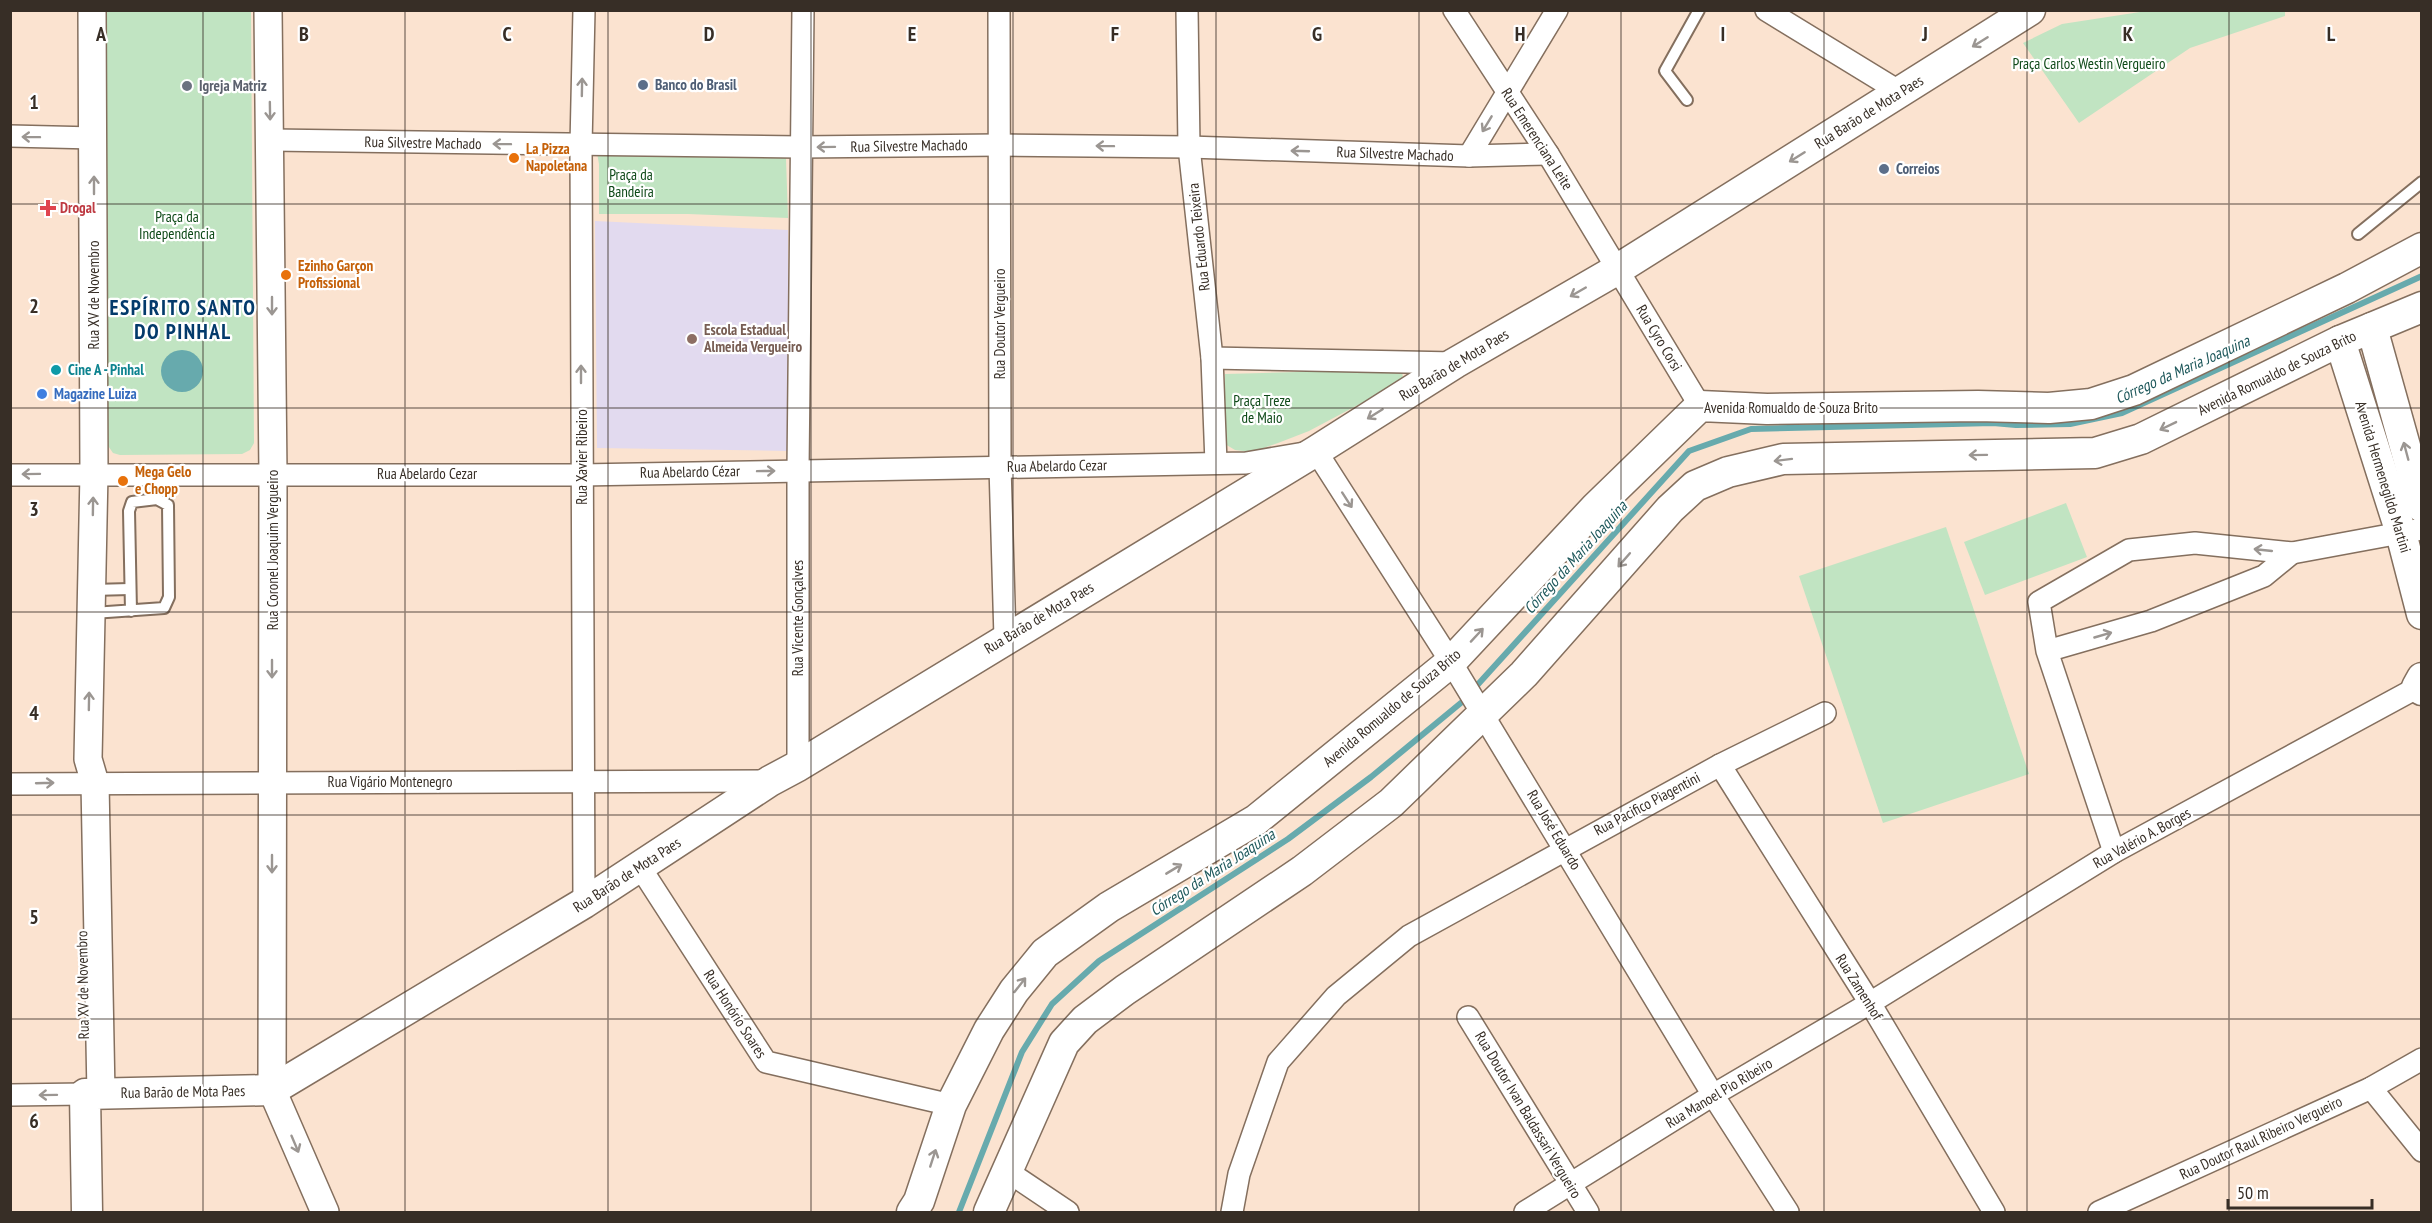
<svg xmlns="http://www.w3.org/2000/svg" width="2432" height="1223" font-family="'PT Sans Narrow',sans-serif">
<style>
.education{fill:#e2daef}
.green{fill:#c1e4c2}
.water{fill:#67aaad}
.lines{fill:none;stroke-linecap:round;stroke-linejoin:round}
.stream{stroke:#67aaad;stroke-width:6}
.service-casing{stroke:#846f5e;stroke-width:14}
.minor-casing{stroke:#846f5e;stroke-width:24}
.tertiary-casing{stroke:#846f5e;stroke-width:30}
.secondary-casing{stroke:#846f5e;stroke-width:33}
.service{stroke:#fff;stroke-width:10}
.minor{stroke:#fff;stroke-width:21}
.tertiary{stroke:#fff;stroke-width:27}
.secondary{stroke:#fff;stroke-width:30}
.oneway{stroke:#9b9692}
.grid{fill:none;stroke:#372e26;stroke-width:1.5;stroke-opacity:0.55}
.service-dot{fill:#5c6f8a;stroke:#fff;stroke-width:2}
.worship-dot{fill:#6b7280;stroke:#fff;stroke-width:2}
.food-dot{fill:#e8710a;stroke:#fff;stroke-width:2}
.health-dot{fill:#e0444e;stroke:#fff;stroke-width:2}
.education-dot{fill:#8d6e63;stroke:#fff;stroke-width:2}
.culture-dot{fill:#0f9aa8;stroke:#fff;stroke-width:2}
.shop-dot{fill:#3f7fe0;stroke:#fff;stroke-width:2}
.labels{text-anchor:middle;stroke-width:4.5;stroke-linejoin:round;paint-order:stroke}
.park-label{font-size:15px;fill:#0e4918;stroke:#fff}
.service-label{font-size:15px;font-weight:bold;fill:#4e5e75;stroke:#fff;text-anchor:start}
.worship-label{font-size:15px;font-weight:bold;fill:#5b616d;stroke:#fff;text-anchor:start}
.street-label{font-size:15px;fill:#372e26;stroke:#fff}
.food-label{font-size:15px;font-weight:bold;fill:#c56008;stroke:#fff;text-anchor:start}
.health-label{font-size:15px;font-weight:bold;fill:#be3a42;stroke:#fff;text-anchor:start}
.education-label{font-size:15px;font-weight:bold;fill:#785e54;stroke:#fff;text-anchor:start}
.culture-label{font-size:15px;font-weight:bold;fill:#0d838f;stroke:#fff;text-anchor:start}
.shop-label{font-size:15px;font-weight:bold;fill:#366cbe;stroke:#fff;text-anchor:start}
.water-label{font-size:16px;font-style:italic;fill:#1e585b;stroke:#fff}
.district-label{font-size:21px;font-weight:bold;letter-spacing:1.5px;fill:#033a6b;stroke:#fff}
.grid-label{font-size:20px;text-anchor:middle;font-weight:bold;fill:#372e26;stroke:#fff;stroke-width:4.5;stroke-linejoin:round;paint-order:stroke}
</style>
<rect width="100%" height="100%" fill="#fbe3d0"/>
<path class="education" d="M595,221L788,230V451L597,448Z"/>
<g class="green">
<path d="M2153,10H2285V16L2190,48L2079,123L2023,43L2062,24Z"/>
<path d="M101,11H251L254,443L250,450L242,454L120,455L113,453L104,440Z"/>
<path d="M597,153L786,158L788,218L688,214H599V164Z"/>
<path d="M1402,369L1403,381L1309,431L1278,443L1252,452L1235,450L1225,444V374Z"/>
<path d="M2066,503L2087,557L1985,595L1964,542Z"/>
<path d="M1946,527L2029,774L1883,823L1799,576Z"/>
</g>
<circle class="water" cx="182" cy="371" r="21"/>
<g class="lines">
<path class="stream" d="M959,1212L1022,1052L1052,1004L1099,961L1288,839L1371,777L1462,702L1689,451L1751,429L1993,423L2016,425L2070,424L2122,413L2422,276"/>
<defs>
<g id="service">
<path d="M1687,100L1665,71L1699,10"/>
<path d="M2358,234L2422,182"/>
<path d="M92,590L130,589"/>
<path d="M93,613L164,608L169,597L168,505L157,499L132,502L129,511L131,611"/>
</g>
<g id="minor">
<path d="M584,10L581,145L584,903"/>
<path d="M999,10L1000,466L1005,638"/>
<path d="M1187,10L1189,147L1212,358L1216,463"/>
<path d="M1454,10L1548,154L1700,406"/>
<path d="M1766,10L1900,92"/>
<path d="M10,136L94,138"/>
<path d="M271,140L800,147L999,145L1189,147L1469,156L1548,154"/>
<path d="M1469,156L1557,10"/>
<path d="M1212,358L1455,363"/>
<path d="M10,475H581L1246,463L1316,451L1451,662L1713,1095L1788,1212"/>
<path d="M2292,553L2422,529"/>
<path d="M2047,651L2151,621L2264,576L2292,553L2195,543L2129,550L2039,602L2047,651L2114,852"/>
<path d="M1720,765L1870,1003L1994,1212"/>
<path d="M798,766V470L803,10"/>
<path d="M10,784L769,781"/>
<path d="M640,867L766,1062L951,1105"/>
<path d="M1468,1017L1588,1212"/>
<path d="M2371,1088L2422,1151"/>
<path d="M10,1095L85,1094"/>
<path d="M1007,1171L1068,1212"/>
<path d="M1232,1212L1239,1174L1278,1062L1336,996L1409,936L1720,765L1825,713"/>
<path d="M1525,1212L1713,1095L1870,1003L2114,852L2422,685"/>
<path d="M2099,1212L2371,1088L2422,1059"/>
</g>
<g id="tertiary">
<path d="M92,10L94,473L88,759L95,783L101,1094"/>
<path d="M268,10L273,474L272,1090L325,1212"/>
</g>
<g id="secondary">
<path d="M2372,328L2422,507"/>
<path d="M2340,341L2401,533L2422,614"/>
<path d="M2422,678L2417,687L2422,690"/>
<path d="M87,1212L85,1094L272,1090L584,903L770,781L798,766L1316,451L1455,363L1618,269L2030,10"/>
<path d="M912,1212L919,1201L951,1105L989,1030L1014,991L1045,953L1109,907L1256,820L1451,662L1596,507L1700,406L1767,409L1978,406L2049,408L2091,404L2134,390L2347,288L2422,248"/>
<path d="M989,1212L1064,1043L1085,1020L1125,990L1302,871L1391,803L1524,674L1670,509L1695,486L1728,472L1783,459L2095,453L2141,439L2340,341L2422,307"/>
</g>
</defs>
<use href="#service" class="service-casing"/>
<use href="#minor" class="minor-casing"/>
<use href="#tertiary" class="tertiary-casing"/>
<use href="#secondary" class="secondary-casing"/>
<use href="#service" class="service"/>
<use href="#minor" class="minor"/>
<use href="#tertiary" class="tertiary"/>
<use href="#secondary" class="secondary"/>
</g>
<defs><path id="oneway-shaft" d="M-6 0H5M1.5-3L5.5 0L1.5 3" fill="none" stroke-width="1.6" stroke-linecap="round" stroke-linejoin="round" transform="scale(1.5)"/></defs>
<g class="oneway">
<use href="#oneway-shaft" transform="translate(1980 42) rotate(148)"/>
<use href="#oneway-shaft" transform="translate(582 87) rotate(-89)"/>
<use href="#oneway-shaft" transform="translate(270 111) rotate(89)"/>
<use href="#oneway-shaft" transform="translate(1487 124) rotate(121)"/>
<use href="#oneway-shaft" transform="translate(31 137) rotate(-179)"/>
<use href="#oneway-shaft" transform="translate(502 144) rotate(-179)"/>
<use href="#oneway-shaft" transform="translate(1105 146) rotate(-179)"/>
<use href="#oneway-shaft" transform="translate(826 147) rotate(179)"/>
<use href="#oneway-shaft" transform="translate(1300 151) rotate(-178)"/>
<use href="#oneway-shaft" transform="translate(1797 157) rotate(148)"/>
<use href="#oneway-shaft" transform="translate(94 185) rotate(-90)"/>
<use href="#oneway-shaft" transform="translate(1578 292) rotate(150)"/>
<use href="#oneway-shaft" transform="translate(272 306) rotate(90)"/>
<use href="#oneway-shaft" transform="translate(581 374) rotate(-90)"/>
<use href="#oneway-shaft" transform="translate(1375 414) rotate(148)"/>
<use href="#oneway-shaft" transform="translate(2168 426) rotate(154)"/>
<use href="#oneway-shaft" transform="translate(2406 451) rotate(-105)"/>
<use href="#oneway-shaft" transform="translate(1978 455) rotate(179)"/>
<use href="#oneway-shaft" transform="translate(1783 460) rotate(173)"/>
<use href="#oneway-shaft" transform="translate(766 471) rotate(-1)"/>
<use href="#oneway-shaft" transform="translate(31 474) rotate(179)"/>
<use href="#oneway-shaft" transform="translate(1347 500) rotate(57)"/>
<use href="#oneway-shaft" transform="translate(93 506) rotate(-89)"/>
<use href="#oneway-shaft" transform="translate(2263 550) rotate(-174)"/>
<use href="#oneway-shaft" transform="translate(1624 560) rotate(131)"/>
<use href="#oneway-shaft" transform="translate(1477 635) rotate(-47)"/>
<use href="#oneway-shaft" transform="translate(2103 635) rotate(-16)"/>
<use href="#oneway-shaft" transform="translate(272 669) rotate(90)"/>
<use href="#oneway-shaft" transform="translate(89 701) rotate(-89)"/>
<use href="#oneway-shaft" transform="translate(45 783) rotate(-2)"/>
<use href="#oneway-shaft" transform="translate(272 864) rotate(90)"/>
<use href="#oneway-shaft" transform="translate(1174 869) rotate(-31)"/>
<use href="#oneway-shaft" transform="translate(1020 985) rotate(-52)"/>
<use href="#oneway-shaft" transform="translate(48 1095) rotate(179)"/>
<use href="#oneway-shaft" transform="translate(295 1144) rotate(67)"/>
<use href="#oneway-shaft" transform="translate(933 1158) rotate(-72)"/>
</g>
<path class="grid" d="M203,10V1212M405,10V1212M608,10V1212M811,10V1212M1013,10V1212M1216,10V1212M1419,10V1212M1621,10V1212M1824,10V1212M2027,10V1212M2229,10V1212M10,204H2422M10,408H2422M10,612H2422M10,815H2422M10,1019H2422"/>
<g class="service-dot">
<circle cx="643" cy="85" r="6"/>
<circle cx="1884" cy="169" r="6"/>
</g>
<circle class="worship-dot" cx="187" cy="86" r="6"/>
<g class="food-dot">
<circle cx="514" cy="158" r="6"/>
<circle cx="286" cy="275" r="6"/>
<circle cx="123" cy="481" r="6"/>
</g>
<path class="health-dot" d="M45 199h6v6h6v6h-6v6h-6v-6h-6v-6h6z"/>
<circle class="education-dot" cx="692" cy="339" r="6"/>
<circle class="culture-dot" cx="56" cy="370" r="6"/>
<circle class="shop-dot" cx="42" cy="394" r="6"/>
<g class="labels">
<g class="park-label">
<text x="2089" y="69">Praça Carlos Westin Vergueiro</text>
<text x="631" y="180">Praça da<tspan x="631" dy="17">Bandeira</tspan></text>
<text x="177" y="222">Praça da<tspan x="177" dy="17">Independência</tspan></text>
<text x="1262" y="406">Praça Treze<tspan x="1262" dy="17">de Maio</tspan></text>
</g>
<g class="service-label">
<text x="655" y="90">Banco do Brasil</text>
<text x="1896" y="174">Correios</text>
</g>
<g class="worship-label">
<text x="199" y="91">Igreja Matriz</text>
</g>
<g class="street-label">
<text transform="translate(1869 112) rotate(-32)" y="5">Rua Barão de Mota Paes</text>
<text transform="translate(1537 139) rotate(57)" y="5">Rua Emerenciana Leite</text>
<text transform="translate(423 143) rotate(1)" y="5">Rua Silvestre Machado</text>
<text transform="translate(909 146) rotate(-1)" y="5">Rua Silvestre Machado</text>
<text transform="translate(1395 154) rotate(2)" y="5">Rua Silvestre Machado</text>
<text transform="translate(1199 237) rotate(-96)" y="5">Rua Eduardo Teixeira</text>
<text transform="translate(94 295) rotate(-90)" y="5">Rua XV de Novembro</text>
<text transform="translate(1000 324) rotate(-90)" y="5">Rua Doutor Vergueiro</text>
<text transform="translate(1659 338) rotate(59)" y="5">Rua Cyro Corsi</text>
<text transform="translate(1454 365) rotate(-31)" y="5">Rua Barão de Mota Paes</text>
<text transform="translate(2277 373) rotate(-26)" y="5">Avenida Romualdo de Souza Brito</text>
<text x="1791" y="413">Avenida Romualdo de Souza Brito</text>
<text transform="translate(582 457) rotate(-90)" y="5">Rua Xavier Ribeiro</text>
<text transform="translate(1057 466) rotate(-1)" y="5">Rua Abelardo Cezar</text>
<text transform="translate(690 472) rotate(-1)" y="5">Rua Abelardo Cézar</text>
<text x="427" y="479">Rua Abelardo Cezar</text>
<text transform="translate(2383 477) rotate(73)" y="5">Avenida Hermenegildo Martini</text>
<text transform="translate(273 550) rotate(-90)" y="5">Rua Coronel Joaquim Vergueiro</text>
<text transform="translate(798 618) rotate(-90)" y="5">Rua Vicente Gonçalves</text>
<text transform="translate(1039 618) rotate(-31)" y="5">Rua Barão de Mota Paes</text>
<text transform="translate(1392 708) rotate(-40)" y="5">Avenida Romualdo de Souza Brito</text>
<text x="390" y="787">Rua Vigário Montenegro</text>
<text transform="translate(1647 804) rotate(-28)" y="5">Rua Pacifico Piagentini</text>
<text transform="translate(1554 830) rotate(59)" y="5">Rua José Eduardo</text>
<text transform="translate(2142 838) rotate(-29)" y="5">Rua Valério A. Borges</text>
<text transform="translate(627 875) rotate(-33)" y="5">Rua Barão de Mota Paes</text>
<text transform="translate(83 985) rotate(-91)" y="5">Rua XV de Novembro</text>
<text transform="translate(1859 987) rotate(58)" y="5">Rua Zamenhof</text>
<text transform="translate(735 1014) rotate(57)" y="5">Rua Honório Soares</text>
<text transform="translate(183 1092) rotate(-1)" y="5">Rua Barão de Mota Paes</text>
<text transform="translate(1719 1093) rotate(-31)" y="5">Rua Manoel Pio Ribeiro</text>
<text transform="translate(1528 1115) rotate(59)" y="5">Rua Doutor Ivan Baldassari Vergueiro</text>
<text transform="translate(2261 1138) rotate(-25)" y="5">Rua Doutor Raul Ribeiro Vergueiro</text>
</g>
<g class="food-label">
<text x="526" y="154">La Pizza<tspan x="526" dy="17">Napoletana</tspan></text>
<text x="298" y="271">Ezinho Garçon<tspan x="298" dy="17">Profissional</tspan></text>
<text x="135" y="477">Mega Gelo<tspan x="135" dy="17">e Chopp</tspan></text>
</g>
<g class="health-label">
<text x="60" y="213">Drogal</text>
</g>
<g class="education-label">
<text x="704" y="335">Escola Estadual<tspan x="704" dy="17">Almeida Vergueiro</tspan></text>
</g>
<g class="culture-label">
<text x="68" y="375">Cine A - Pinhal</text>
</g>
<g class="shop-label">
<text x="54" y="399">Magazine Luiza</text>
</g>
<g class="water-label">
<text transform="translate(2182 369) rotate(-24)" y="6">Córrego da Maria Joaquina</text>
<text transform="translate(1575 557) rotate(-48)" y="6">Córrego da Maria Joaquina</text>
<text transform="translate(1212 872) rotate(-33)" y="6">Córrego da Maria Joaquina</text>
</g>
<g class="district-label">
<text x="183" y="315">ESPÍRITO SANTO<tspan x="183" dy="24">DO PINHAL</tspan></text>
</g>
</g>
<g class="grid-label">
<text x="101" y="41">A</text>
<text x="304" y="41">B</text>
<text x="507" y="41">C</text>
<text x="709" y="41">D</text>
<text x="912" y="41">E</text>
<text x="1115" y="41">F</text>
<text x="1317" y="41">G</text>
<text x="1520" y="41">H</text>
<text x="1723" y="41">I</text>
<text x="1925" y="41">J</text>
<text x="2128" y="41">K</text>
<text x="2331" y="41">L</text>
<text x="34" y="109">1</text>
<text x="34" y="313">2</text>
<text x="34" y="516">3</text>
<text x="34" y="720">4</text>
<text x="34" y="924">5</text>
<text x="34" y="1128">6</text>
</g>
<rect width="2432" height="1223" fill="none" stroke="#372e26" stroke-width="24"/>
<path d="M2228 1199v9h144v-9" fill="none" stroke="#372e26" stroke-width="3"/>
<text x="2237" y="1199" font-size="18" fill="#372e26" stroke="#ffffff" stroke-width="4.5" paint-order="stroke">50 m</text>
</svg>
